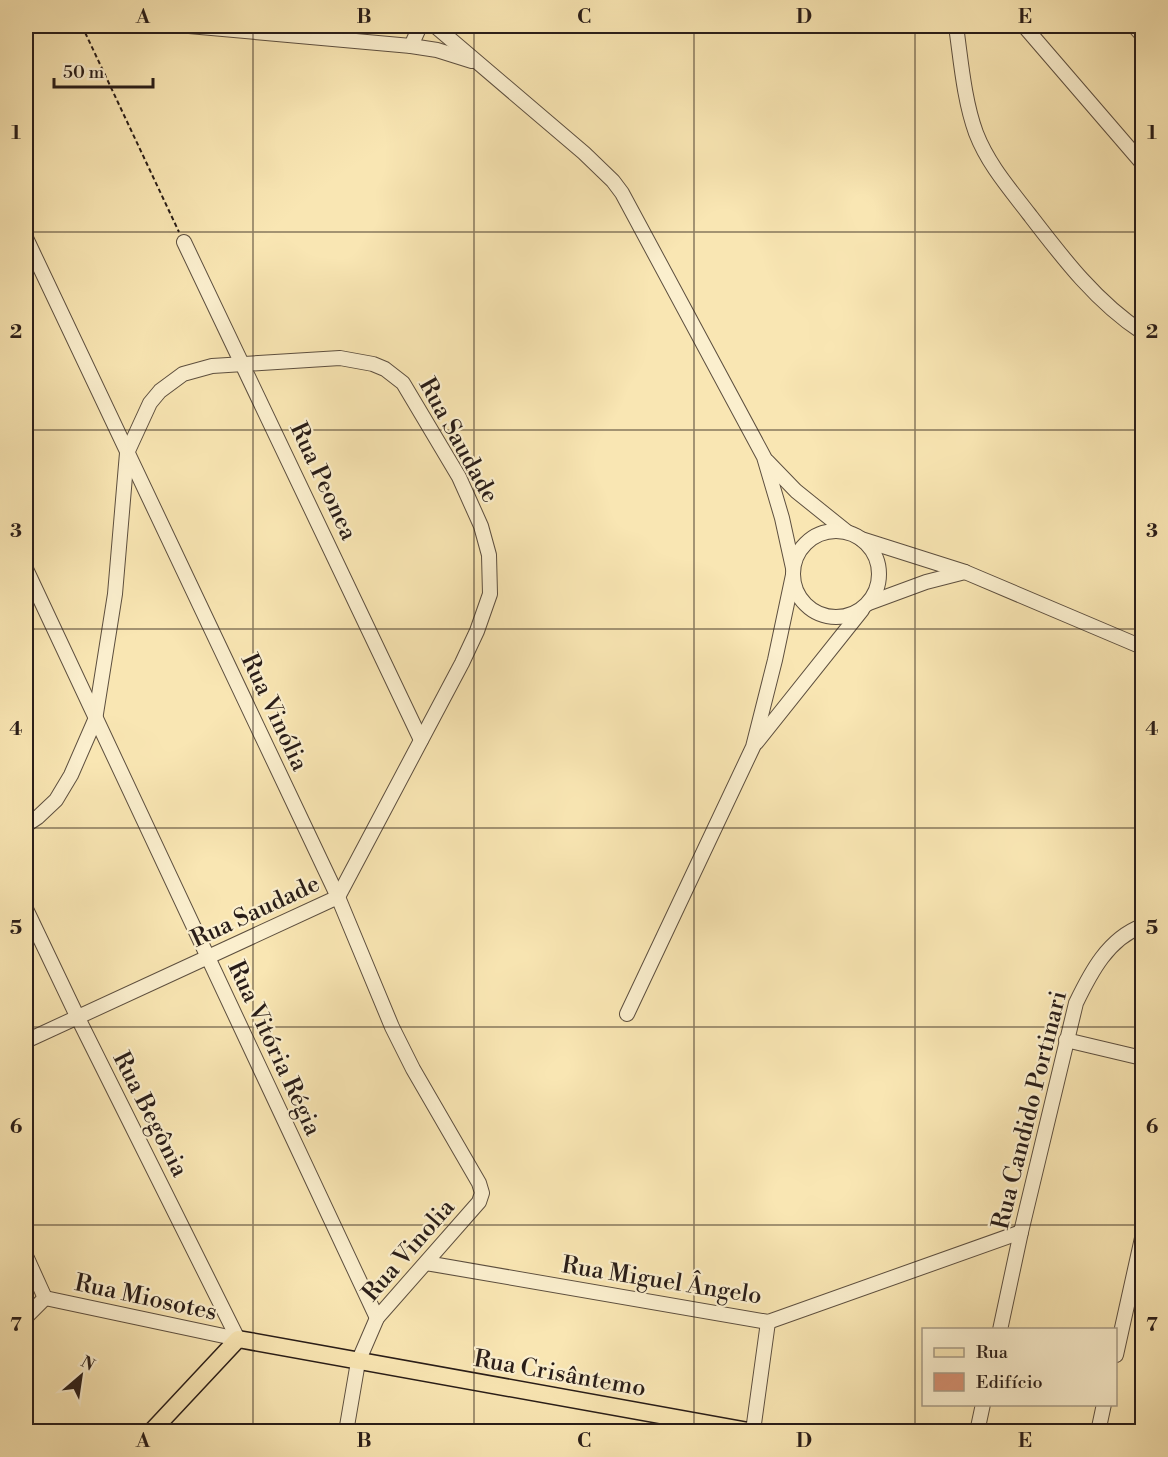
<svg xmlns="http://www.w3.org/2000/svg" width="1168" height="1457" font-family="'Libre Bodoni',serif">
<style>
.building{fill:#d48f70;stroke:#291d18;stroke-width:1.5}
.lines{fill:none;stroke-linecap:round;stroke-linejoin:round}
.minor-casing{stroke:#5d4f3f;stroke-width:16}
.major-casing{stroke:#291d18;stroke-width:19}
.path{stroke:#291d18;stroke-width:2;stroke-dasharray:4.5 3;stroke-linecap:butt}
.minor{stroke:#fbefce;stroke-width:14}
.major{stroke:#f9e6b3;stroke-width:16}
.grid{fill:none;stroke:#291d18;stroke-width:1.5;stroke-opacity:0.55}
.labels{text-anchor:middle;stroke-width:4.5;stroke-linejoin:round;paint-order:stroke}
.street-label{font-size:24px;fill:#291d18;stroke:#fbefce}
.neatline{fill:none;stroke:#291d18;stroke-width:2}
.grid-label{font-size:20px;text-anchor:middle;font-weight:bold;fill:#291d18}
</style>
<rect width="100%" height="100%" fill="#f9e6b3"/>
<filter id="stains"><feTurbulence type="fractalNoise" baseFrequency=".00333" numOctaves="4"/><feColorMatrix values="0 0 0 0 .2 0 0 0 0 .09 0 0 0 0 .02 0 0 0 .5 -.17"/></filter>
<radialGradient id="worn" r=".72"><stop offset=".6" stop-color="#630" stop-opacity="0"/><stop offset="1" stop-color="#630" stop-opacity=".3"/></radialGradient>
<path class="building" d="M1029,1425L1068,1432H1028Z"/>
<g class="lines">
<defs>
<g id="minor">
<path d="M189,26L411,46L437,50L472,61"/>
<path d="M435,26L584,153L613,181L622,193L764,457L782,518L793,568"/>
<path d="M956,26C961,61 964,100 976,133C988,164 1009,188 1029,214C1062,257 1096,302 1142,332"/>
<path d="M1024,26L1142,163"/>
<path d="M1134,26L1142,35"/>
<path d="M411,46L420,26"/>
<path d="M26,238L338,897L392,1027L413,1069L479,1183L482,1193L479,1202L377,1318L358,1362L346,1432"/>
<path d="M184,242L421,740"/>
<path d="M767,461L796,491L847,532"/>
<circle cx="836" cy="574" r="43"/>
<path d="M861,539L965,572L1142,647"/>
<path d="M26,569L377,1318"/>
<path d="M869,603L926,582L965,572"/>
<path d="M756,743L862,610"/>
<path d="M26,825L38,817L56,800L71,775L95,720L115,594L127,453L150,403L160,391L183,374L212,366L340,358L373,364L385,369L403,383L459,477L481,526L489,555L490,594L477,631L462,663L338,897L26,1041"/>
<path d="M26,909L77,1016L238,1339"/>
<path d="M627,1014L753,747L775,660L793,575"/>
<path d="M1066,1040L1142,1058"/>
<path d="M26,1256L45,1298"/>
<path d="M426,1263L768,1322L1021,1232"/>
<path d="M45,1298L238,1339"/>
<path d="M26,1317L45,1298"/>
<path d="M1000,1330L1021,1232L1076,1003C1091,972 1108,939 1142,926"/>
<path d="M1116,1355L1142,1238"/>
<path d="M26,1428L29,1432"/>
<path d="M753,1431L768,1322"/>
<path d="M977,1432L983,1404"/>
<path d="M1098,1432L1104,1404"/>
</g>
<path id="major" d="M151,1432L238,1339L754,1432"/>
</defs>
<use href="#minor" class="minor-casing"/>
<use href="#major" class="major-casing"/>
<path class="path" d="M82,26L179,232"/>
<use href="#minor" class="minor"/>
<use href="#major" class="major"/>
</g>
<path class="grid" d="M253,26V1432M474,26V1432M694,26V1432M915,26V1432M26,232H1142M26,430H1142M26,629H1142M26,828H1142M26,1027H1142M26,1225H1142"/>
<g class="labels">
<g class="street-label">
<text transform="translate(459 440) rotate(61)" y="8">Rua Saudade</text>
<text transform="translate(324 481) rotate(65)" y="8">Rua Peonea</text>
<text transform="translate(275 712) rotate(65)" y="8">Rua Vinólia</text>
<text transform="translate(255 911) rotate(-25)" y="8">Rua Saudade</text>
<text transform="translate(275 1048) rotate(65)" y="8">Rua Vitória Régia</text>
<text transform="translate(1029 1110) rotate(-76)" y="8">Rua Candido Portinari</text>
<text transform="translate(151 1114) rotate(63)" y="8">Rua Begônia</text>
<text transform="translate(408 1250) rotate(-49)" y="8">Rua Vinolia</text>
<text transform="translate(662 1280) rotate(9)" y="8">Rua Miguel Ângelo</text>
<text transform="translate(146 1297) rotate(12)" y="8">Rua Miosotes</text>
<text transform="translate(560 1373) rotate(10)" y="8">Rua Crisântemo</text>
</g>
</g>
<rect width="1168" height="1457" fill="none" stroke="#f9e6b3" stroke-width="66"/>
<rect x="922" y="1328" width="195" height="78" fill="#fbefce" stroke="#a79b85" stroke-width="1.5"/>
<rect x="934" y="1348" width="30" height="9" fill="#f9e6b3" stroke="#a79b85" stroke-width="1.5"/>
<text x="976" y="1358" font-size="18" fill="#291d18">Rua</text>
<rect x="934" y="1373" width="30" height="18" fill="#d48f70" stroke="#a79b85" stroke-width="1.5"/>
<text x="976" y="1388" font-size="18" fill="#291d18">Edifício</text>
<g transform="translate(81 1376) rotate(29)" stroke="#fbefce" stroke-width="4.5" paint-order="stroke">
<path d="M0-4.5L10 22L0 15L-10 22Z" fill="#291d18"/>
<text y="-9" font-size="16" font-weight="bold" text-anchor="middle" fill="#291d18">N</text>
</g>
<path d="M54 78v9h99v-9" fill="none" stroke="#291d18" stroke-width="3"/>
<text x="63" y="78" font-size="18" fill="#291d18" stroke="#fbefce" stroke-width="4.5" paint-order="stroke">50 m</text>
<rect x="33" y="33" width="1102" height="1391" class="neatline"/>
<g class="grid-label">
<text x="143" y="23">A</text>
<text x="364" y="23">B</text>
<text x="584" y="23">C</text>
<text x="804" y="23">D</text>
<text x="1025" y="23">E</text>
<text x="16" y="139">1</text>
<text x="1152" y="139">1</text>
<text x="16" y="338">2</text>
<text x="1152" y="338">2</text>
<text x="16" y="537">3</text>
<text x="1152" y="537">3</text>
<text x="16" y="735">4</text>
<text x="1152" y="735">4</text>
<text x="16" y="934">5</text>
<text x="1152" y="934">5</text>
<text x="16" y="1133">6</text>
<text x="1152" y="1133">6</text>
<text x="16" y="1331">7</text>
<text x="1152" y="1331">7</text>
<text x="143" y="1447">A</text>
<text x="364" y="1447">B</text>
<text x="584" y="1447">C</text>
<text x="804" y="1447">D</text>
<text x="1025" y="1447">E</text>
</g>
<rect width="100%" height="100%" filter="url(#stains)"/>
<rect width="100%" height="100%" fill="url(#worn)"/>
</svg>
